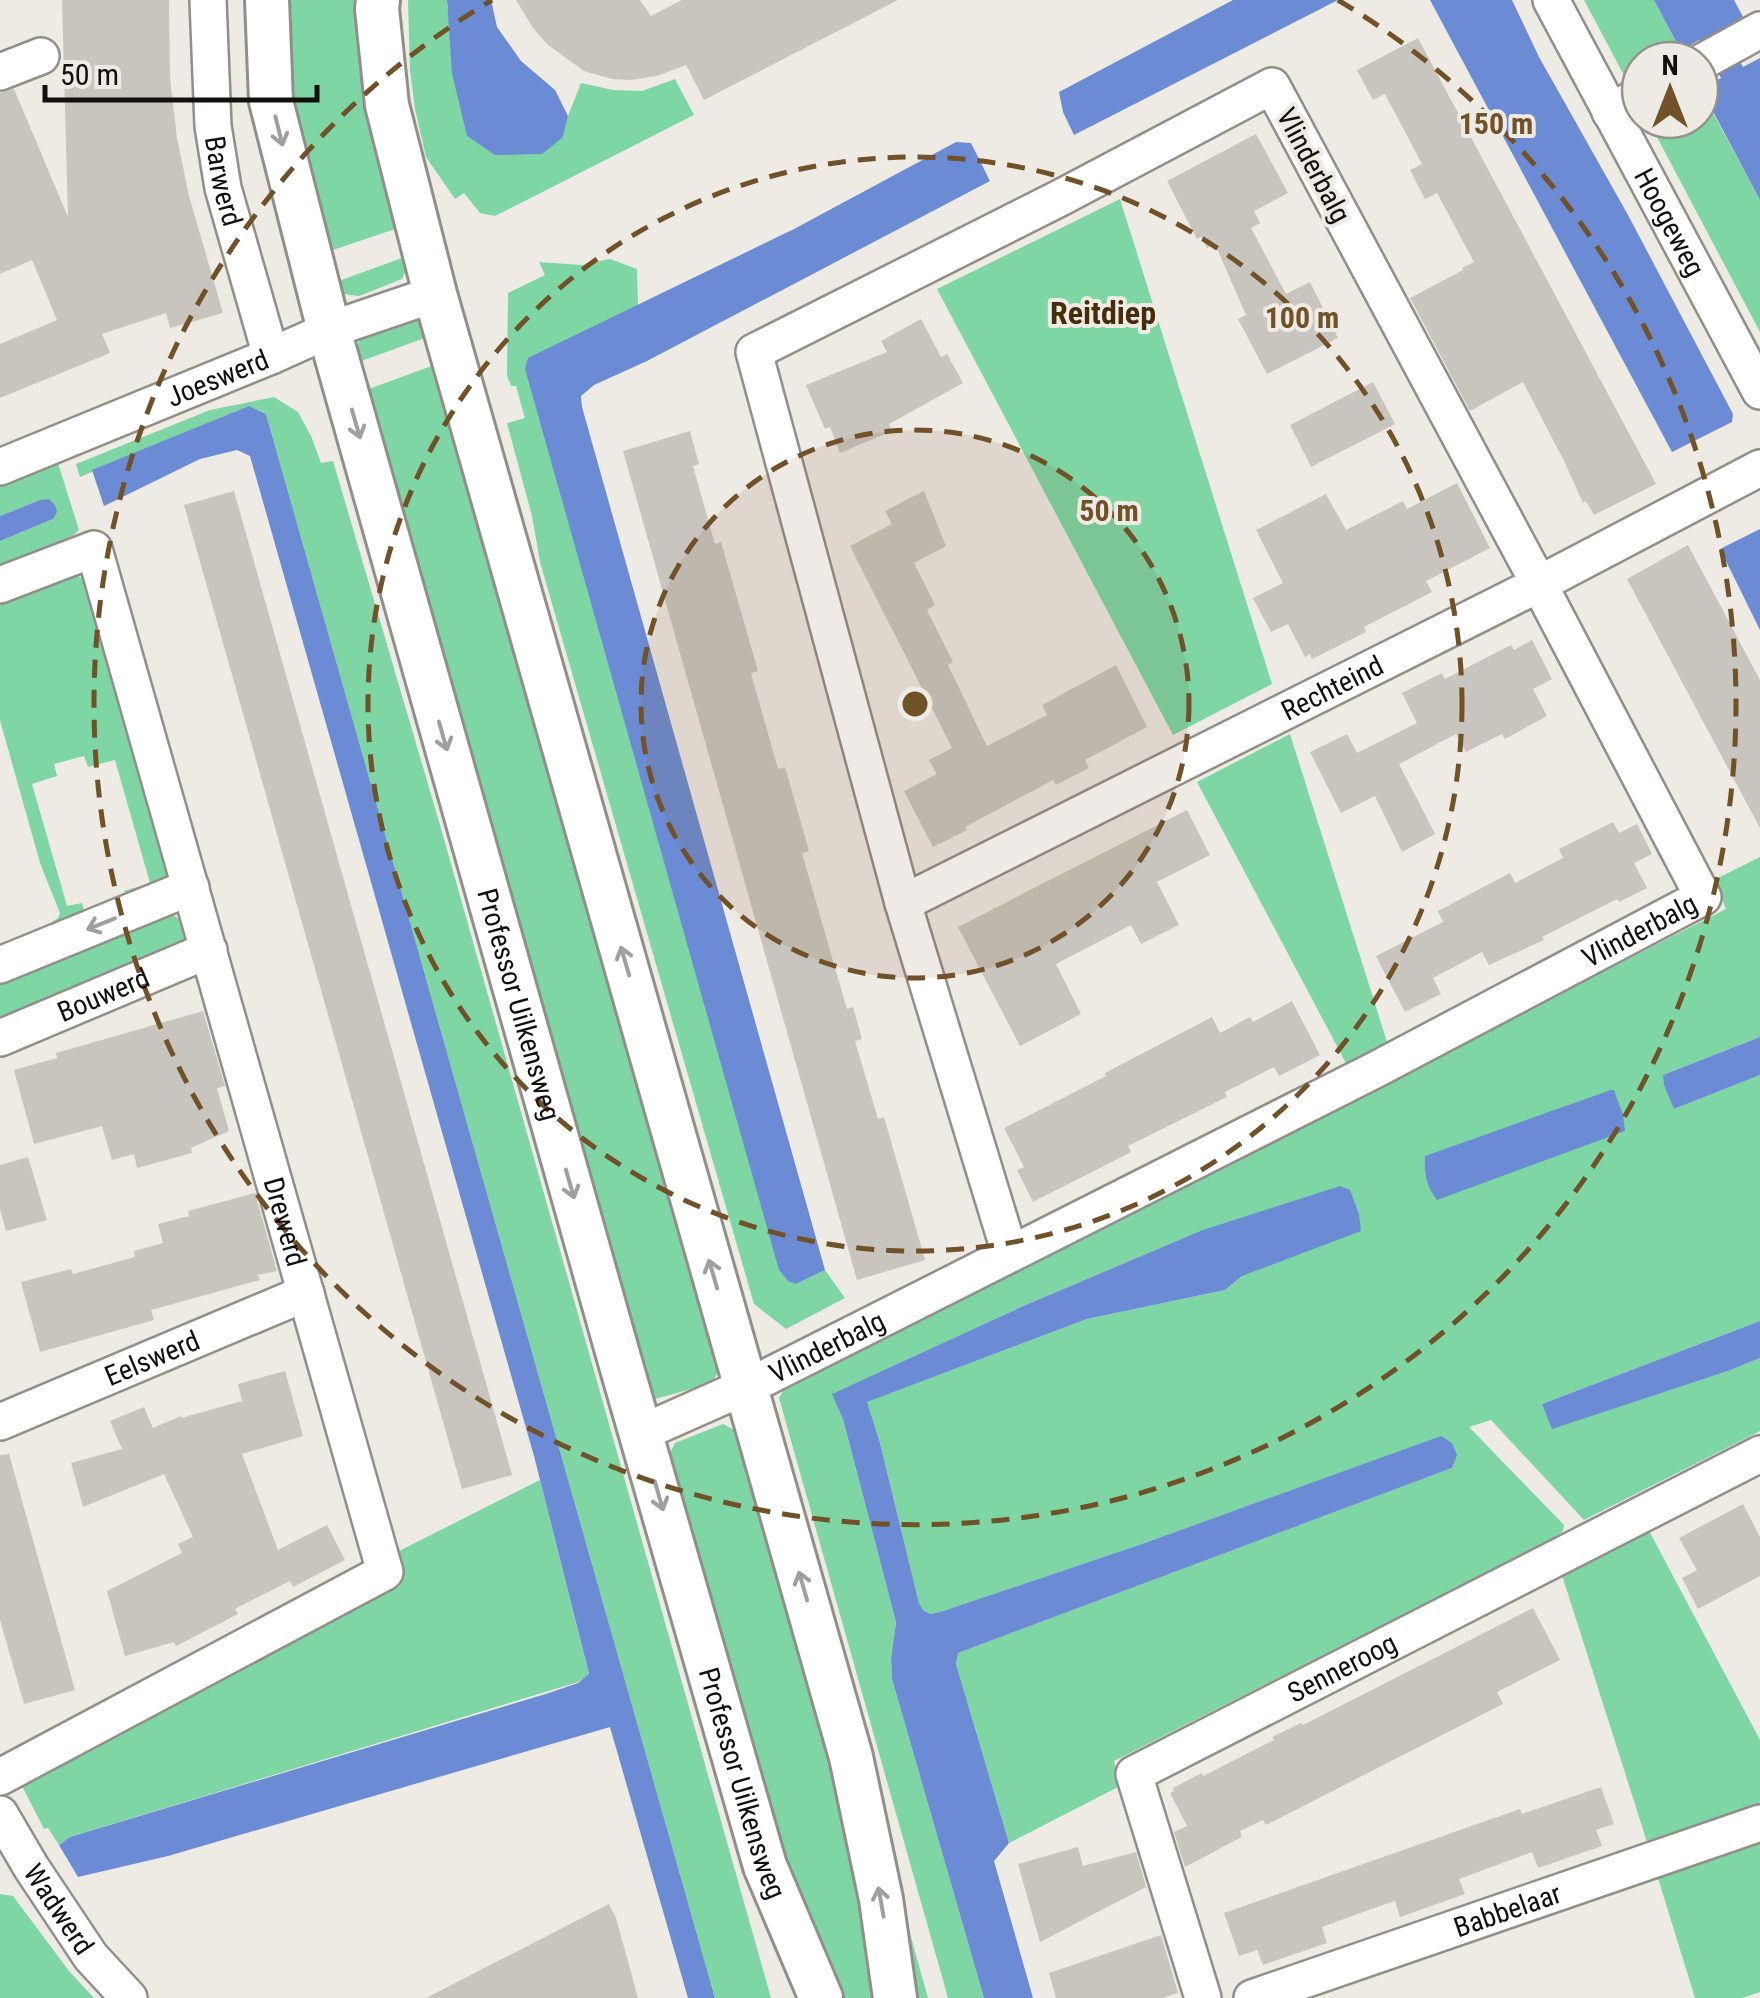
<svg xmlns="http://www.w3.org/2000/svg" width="1760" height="1998" font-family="'Roboto Condensed',sans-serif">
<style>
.green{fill:#7ed6a4}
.water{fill:#6b8cd4}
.building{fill:#c8c5bf}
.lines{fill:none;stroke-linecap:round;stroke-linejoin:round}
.minor-casing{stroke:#928e89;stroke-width:40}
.tertiary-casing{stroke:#928e89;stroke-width:48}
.minor{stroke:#fff;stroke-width:35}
.tertiary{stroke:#fff;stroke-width:42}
.oneway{stroke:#a09f9f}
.ring{fill:none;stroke:#715127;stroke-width:5;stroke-dasharray:18 12}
.labels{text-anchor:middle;stroke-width:8;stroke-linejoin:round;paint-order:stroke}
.street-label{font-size:28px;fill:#11100e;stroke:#eeeae4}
.quarter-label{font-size:32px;font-weight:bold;fill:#452d0a;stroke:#eeeae4}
.centre{fill:#715127;stroke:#eeeae4;stroke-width:5}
.ring-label{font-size:30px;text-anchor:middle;font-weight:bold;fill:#715127;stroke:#eeeae4;stroke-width:8;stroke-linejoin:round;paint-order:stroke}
</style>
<rect width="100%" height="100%" fill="#eeeae4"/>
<g class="green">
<path d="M281,0H364L407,225L321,254L287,131Z"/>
<path d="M408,0H447V8L563,137L568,116L581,83L613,90L642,91L675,79L694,115L495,216L480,213L464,193L455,199L426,157L415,109L410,70Z"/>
<path d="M1584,0H1654L1681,51L1663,60H1640V72L1626,79Z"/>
<path d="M1700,89L1760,200V332L1648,120H1700Z"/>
<path d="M1120,199L1272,684L1173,735L937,289Z"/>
<path d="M413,254L402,279L359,296L344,294L333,283Z"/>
<path d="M610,259L637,269L638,307L529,358L796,1284L825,1270L845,1298L786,1329L754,1304L540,562L532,516L507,423L525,418L516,386H511L507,376L508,293L545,275L539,262L581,265Z"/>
<path d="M408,316L426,321L436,334L353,364C355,328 379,327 408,316Z"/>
<path d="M445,361L724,1355L713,1383L655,1399L637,1373L358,393Z"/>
<path d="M274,397L298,412L311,436L321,463L333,461L440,825L771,1998H715L266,414L249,406L80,477L76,464L210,410Z"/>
<path d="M57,460L79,530L72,536L0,565V541L53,519L49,499L40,500L0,516V483Z"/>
<path d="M74,575L83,578L89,583L169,876L160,888L128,903L124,891L150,883L115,760L88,767L84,756L54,764L57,776L32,784L67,906L82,903L86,919L48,935L45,927L58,918L60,913L40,863L0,720V601Z"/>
<path d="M1290,734L1387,1042L1347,1065L1197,782Z"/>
<path d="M1760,857V1037L1663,1075L1674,1109L1760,1075V1321L1542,1404L1553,1428L1728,1371L1760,1358V1431L1584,1520L1491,1420L1469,1427L1564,1525L1563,1531L1553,1539L1114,1761L1120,1786L1009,1843L956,1664L958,1653L1452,1468L1456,1455L1452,1443L1440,1437L1142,1544L940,1612L930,1614L923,1610L919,1603L880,1443L866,1402L1087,1319L1225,1290L1242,1276L1200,1231L1021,1307L833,1394L843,1419L896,1622L891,1659L892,1679L984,1998H948L779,1398L783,1391L1726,909L1714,880Z"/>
<path d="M164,913C181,915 186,925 185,942L0,1026V981Z"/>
<path d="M723,1424L748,1437L834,1737L884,1998H833L773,1851L663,1468L675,1443Z"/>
<path d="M540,1480L589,1675L578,1682L70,1837L59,1845L48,1828L44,1829L21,1784L31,1776L400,1586L393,1554Z"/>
<path d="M1647,1527L1760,1740V1806L1648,1845L1561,1572Z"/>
<path d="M880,1827L928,1998H911Z"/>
<path d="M1760,1843V1992L1742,1998H1695L1658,1878Z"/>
<path d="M0,1894L13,1896L69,1971L94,1998H0Z"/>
</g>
<g class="water">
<path d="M447,0H491L497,27L521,61L555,90L568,116L563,137L542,154L495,155L467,136L452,73Z"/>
<path d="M1233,0H1338L1074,135L1063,112L1059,92Z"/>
<path d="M1430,0H1512L1539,57L1628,215L1733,414L1732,422L1672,452Z"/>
<path d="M1654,0H1734L1743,17L1723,29L1743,67L1760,58V200L1701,89L1721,78L1699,40L1681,51Z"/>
<path d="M956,142L971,143L990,181L647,361L594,385L581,396L582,407L825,1270L796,1284L788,1281L779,1270L525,369L528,358L794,229Z"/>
<path d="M249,406L266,414L715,1998H688L610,1727L168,1856L78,1877L59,1845L70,1837L549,1693L578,1683L589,1674L534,1456L250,456L237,450L200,459L104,506L92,470Z"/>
<path d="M49,499L55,505L57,512L53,519L0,541V516L40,500Z"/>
<path d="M1760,529V630L1720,549Z"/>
<path d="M1760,1037V1075L1674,1109L1664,1085L1663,1075Z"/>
<path d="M1611,1090H1614L1623,1115L1625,1131L1437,1200C1426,1185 1424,1174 1425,1156Z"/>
<path d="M1340,1186L1350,1190L1359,1214L1361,1231L1242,1276L1225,1290L1087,1319L867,1402L880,1443L919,1603L923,1610L930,1614L940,1612L1142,1544L1441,1436L1452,1443L1457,1455L1452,1468L958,1653L956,1664L1009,1843L994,1861L1033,1998H984L892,1679L891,1659L896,1622L843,1419L832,1394L1021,1307L1200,1231Z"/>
<path d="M1760,1321V1358L1728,1371L1552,1429L1542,1404Z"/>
</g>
<g class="building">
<path d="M62,0H169L170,78L177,138L189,196L223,313L170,328L166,313L102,334L110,353L0,398V344L57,320L32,260L0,274V93L14,89L68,217Z"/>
<path d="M516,0H640L651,16L682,0H898L704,100L686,65L657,76L631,80L612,79L584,71L548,45L533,28Z"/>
<path d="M1418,38L1656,484L1594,515L1586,501L1583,503L1565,463L1523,382L1470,411L1410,298L1463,270L1462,268L1474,262L1437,193L1425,199L1410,170L1422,164L1385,94L1373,100L1357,70Z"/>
<path d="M1256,134L1288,193L1254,211L1260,223L1251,228L1286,294L1310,282L1338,338L1267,374L1238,319L1246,315L1215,244L1207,248L1201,237L1197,239L1167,181Z"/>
<path d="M921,319L941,357L947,354L963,383L889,424L892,431L840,453L830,427L825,429L806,385L887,352L881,341Z"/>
<path d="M1373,382L1395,424L1311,467L1290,425Z"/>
<path d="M690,431L699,464L693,466L715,544L721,542L758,671L751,673L778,769L785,767L809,851L802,853L831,954L847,1009L853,1007L862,1039L855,1041L878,1119L884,1117L925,1260L857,1280L623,451Z"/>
<path d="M1457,483L1490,548L1426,581L1432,592L1364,627L1366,632L1312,659L1310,654L1305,657L1288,624L1271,632L1253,598L1283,583L1256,530L1326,494L1346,530L1403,501L1407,509Z"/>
<path d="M234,491L512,1475L462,1489L184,505Z"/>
<path d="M924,491L946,546L914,563L935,605L927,610L953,662L948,665L987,746L1047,715L1042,705L1116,665L1147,727L1085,760L1089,768L1056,785L1053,780L965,827L967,830L933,847L904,791L937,774L929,760L952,748L850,546L892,524L885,511Z"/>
<path d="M1688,545L1760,680V828L1627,579Z"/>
<path d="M1532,640L1552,679L1533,689L1547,716L1505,739L1502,734L1466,752L1456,734L1399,764L1435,834L1402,852L1375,796L1341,813L1310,752L1347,734L1357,753L1417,723L1402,693L1442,673L1445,679L1511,645L1514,650Z"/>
<path d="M1187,810L1210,855L1157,882L1179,925L1141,944L1131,925L1056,964L1081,1014L1020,1046L958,927Z"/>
<path d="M1613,822L1619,833L1637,824L1652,854L1634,863L1647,888L1619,902L1617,899L1542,937L1544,940L1489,965L1482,952L1433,978L1441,994L1405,1012L1376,956L1443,922L1438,911L1510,873L1515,883L1563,858L1559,849Z"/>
<path d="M1292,1001L1320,1055L1279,1076L1274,1067L1225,1092L1227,1097L1128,1146L1131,1152L1033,1202L1017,1170L1024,1167L1004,1128L1106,1076L1105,1073L1212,1017L1220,1033L1250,1017L1253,1022Z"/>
<path d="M203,1011L225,1086L217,1088L229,1131L191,1148L192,1153L137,1168L134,1154L112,1160L102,1126L34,1144L14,1070L57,1058L56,1053Z"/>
<path d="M28,1157L47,1220L6,1231L0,1209V1165Z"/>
<path d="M255,1193L277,1271L258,1275L260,1280L151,1310L154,1320L40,1352L21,1282L71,1269L73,1274L135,1257L134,1251L163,1243L158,1224L189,1216L188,1211Z"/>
<path d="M285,1371L303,1436L242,1454L278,1550L327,1525L345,1560L293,1587L290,1581L235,1609L238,1614L176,1646L174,1642L125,1656L107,1591L182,1553L178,1544L193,1537L164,1474L83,1507L71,1463L122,1449L110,1421L144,1407L153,1428L181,1416V1418L242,1401L238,1384Z"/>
<path d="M9,1454L75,1690L24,1704L0,1620V1455Z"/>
<path d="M1743,1504L1760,1537V1576L1698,1609L1682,1578L1697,1570L1679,1538Z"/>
<path d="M1533,1608L1560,1660L1497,1692L1503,1704L1266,1825L1263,1820L1240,1831L1242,1837L1185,1867L1174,1832L1187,1826L1170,1793L1174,1791L1173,1788L1202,1773L1203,1776L1274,1740L1272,1737L1301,1723L1303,1725Z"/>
<path d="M1601,1787L1614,1824L1596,1830L1602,1846L1538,1868L1532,1852L1459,1879L1465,1894L1400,1917L1395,1901L1377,1907L1322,1927L1327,1943L1263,1965L1257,1950L1239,1956L1224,1913L1520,1809L1522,1814Z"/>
<path d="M1078,1847L1083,1866L1136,1852L1146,1887L1040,1942L1018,1864Z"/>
<path d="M609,1904L616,1918L638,1998H426Z"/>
<path d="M1161,1935L1178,1993L1162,1998H1056L1049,1973Z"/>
</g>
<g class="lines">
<defs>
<g id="minor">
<path id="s1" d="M208,0L213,126L223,188L271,356"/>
<path id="s2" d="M1551,0L1760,391"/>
<path d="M1700,63L1760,30"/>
<path d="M0,72L41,56"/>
<path d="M1610,112L1640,95"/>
<path id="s3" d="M0,467L271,356L329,330L435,294"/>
<path id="s4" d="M0,585L94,549L385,1572L0,1777"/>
<path id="s5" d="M903,903L1539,584L1760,468"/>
<path d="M0,965L191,887"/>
<path id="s6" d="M0,1038L209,950"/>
<path id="s7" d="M0,1422L306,1293"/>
<path id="s8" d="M641,1433L767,1377L1375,1070L1703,897L1539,584L1272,86L1060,198L754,352L903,903L1010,1254"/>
<path id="s9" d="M0,1814L31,1867L91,1957L129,1998"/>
<path id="s10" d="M1203,1998L1134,1774L1760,1454"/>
<path id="s11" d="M1252,1998L1760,1823"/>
</g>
<g id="tertiary">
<path id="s12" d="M267,0L271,101L329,330L619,1358L765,1866L821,1998"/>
<path d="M378,0L377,9L387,105L435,294L851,1757L881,1899L895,1998"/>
</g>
</defs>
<use href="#minor" class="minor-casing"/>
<use href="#tertiary" class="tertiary-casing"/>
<use href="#minor" class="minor"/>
<use href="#tertiary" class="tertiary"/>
</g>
<defs><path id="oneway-shaft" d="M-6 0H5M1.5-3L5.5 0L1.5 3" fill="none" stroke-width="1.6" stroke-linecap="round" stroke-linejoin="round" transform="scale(2.5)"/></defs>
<g class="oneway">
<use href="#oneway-shaft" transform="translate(279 131) rotate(76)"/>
<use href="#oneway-shaft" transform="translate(356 424) rotate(74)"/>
<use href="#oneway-shaft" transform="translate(443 736) rotate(74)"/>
<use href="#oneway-shaft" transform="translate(101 924) rotate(158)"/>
<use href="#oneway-shaft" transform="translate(625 961) rotate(-106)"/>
<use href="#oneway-shaft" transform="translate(570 1184) rotate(74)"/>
<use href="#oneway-shaft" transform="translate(713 1274) rotate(-106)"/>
<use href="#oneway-shaft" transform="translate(659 1496) rotate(74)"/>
<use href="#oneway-shaft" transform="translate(803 1586) rotate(-106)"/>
<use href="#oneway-shaft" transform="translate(881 1902) rotate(-100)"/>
</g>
<circle cx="915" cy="704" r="274" fill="#715127" fill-opacity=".12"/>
<g class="ring">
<circle cx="915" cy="704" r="274"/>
<circle cx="915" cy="704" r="547"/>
<path d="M1338 0A821 821 0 1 1 492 0"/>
</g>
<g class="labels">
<g class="street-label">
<text transform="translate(1314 165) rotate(62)" y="10">Vlinderbalg</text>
<text dy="10" stroke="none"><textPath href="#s1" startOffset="182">Barwerd</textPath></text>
<text dy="10" stroke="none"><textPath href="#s2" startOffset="252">Hoogeweg</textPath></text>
<text dy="10" stroke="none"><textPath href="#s3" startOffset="235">Joeswerd</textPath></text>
<text dy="10" stroke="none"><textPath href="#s5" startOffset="480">Rechteind</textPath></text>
<text dy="10" stroke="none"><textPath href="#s8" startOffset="1118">Vlinderbalg</textPath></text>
<text dy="10" stroke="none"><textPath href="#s6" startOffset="112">Bouwerd</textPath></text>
<text dy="10" stroke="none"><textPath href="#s12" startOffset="1038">Professor Uilkensweg</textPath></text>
<text dy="10" stroke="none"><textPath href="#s4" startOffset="800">Drewerd</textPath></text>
<text dy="10" stroke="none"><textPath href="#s8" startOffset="205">Vlinderbalg</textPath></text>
<text dy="10" stroke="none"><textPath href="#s7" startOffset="165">Eelswerd</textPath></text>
<text dy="10" stroke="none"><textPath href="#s10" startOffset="468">Senneroog</textPath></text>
<text dy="10" stroke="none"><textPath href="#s12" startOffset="1848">Professor Uilkensweg</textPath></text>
<text dy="10" stroke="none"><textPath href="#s9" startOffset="112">Wadwerd</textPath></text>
<text dy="10" stroke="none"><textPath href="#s11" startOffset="270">Babbelaar</textPath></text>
</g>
<g class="quarter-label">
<text x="1103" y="324">Reitdiep</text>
</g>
</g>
<circle cx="915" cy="704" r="15" class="centre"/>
<g class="ring-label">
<text x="1496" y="134">150 m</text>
<text x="1302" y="328">100 m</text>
<text x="1109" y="521">50 m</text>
</g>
<g transform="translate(1670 90)"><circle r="48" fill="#eeeae4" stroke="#96938e" stroke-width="2.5"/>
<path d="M0-8L18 38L0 25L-18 38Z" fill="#715127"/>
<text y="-15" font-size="28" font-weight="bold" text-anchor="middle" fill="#11100e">N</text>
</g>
<path d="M45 85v15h272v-15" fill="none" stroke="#11100e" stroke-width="5"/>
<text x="60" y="85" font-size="30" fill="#11100e" stroke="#eeeae4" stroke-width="8" paint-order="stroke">50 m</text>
</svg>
